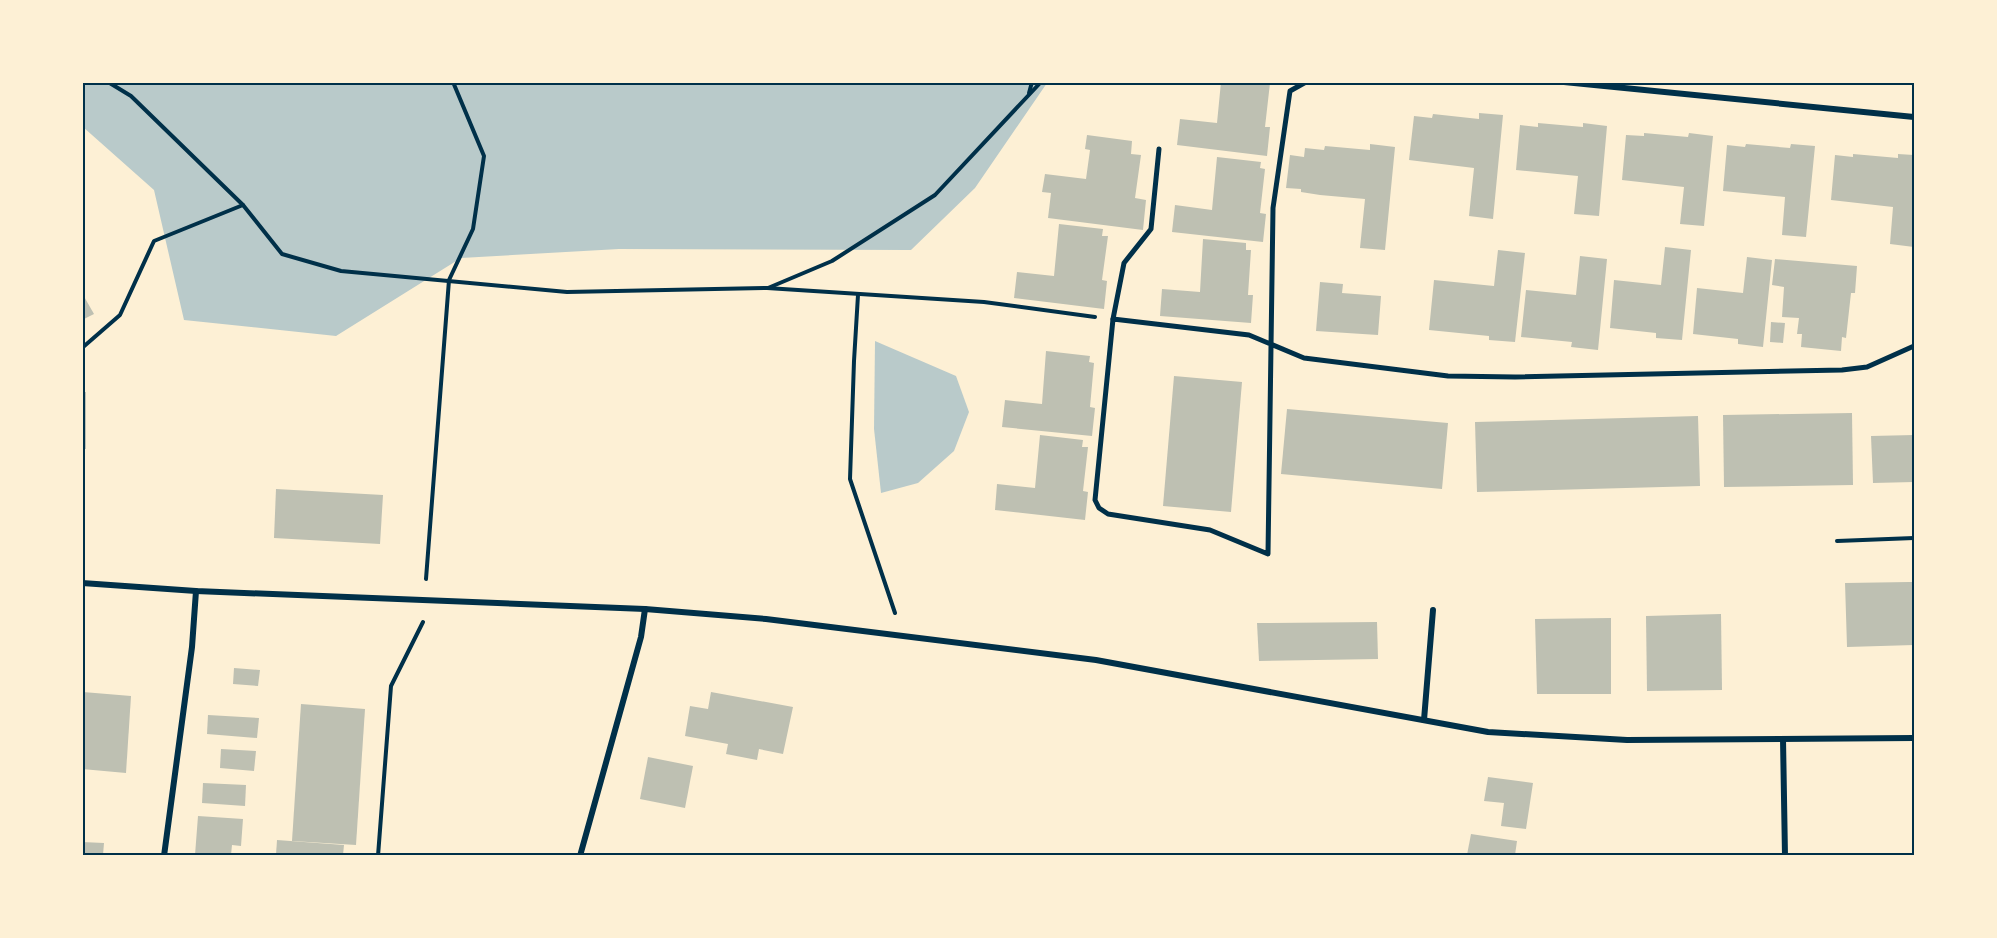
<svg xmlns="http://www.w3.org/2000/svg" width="1997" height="938" font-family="'Varela Round',sans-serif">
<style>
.green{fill:#b9caca}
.building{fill:#bec0b2}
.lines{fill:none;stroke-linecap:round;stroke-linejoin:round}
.path{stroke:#003049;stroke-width:4}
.pedestrian{stroke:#003049;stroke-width:5}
.minor{stroke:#003049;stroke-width:6}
.neatline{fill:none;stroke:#003049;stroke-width:2}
</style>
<rect width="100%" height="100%" fill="#fdf0d5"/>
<g class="green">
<path d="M83,82L1047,83L975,188L911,250L619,249L461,258L336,336L184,320L154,190L83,127Z"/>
<path d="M875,341L956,376L969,412L954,451L918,483L881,493L874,429Z"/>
</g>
<g class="building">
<path d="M1221,82L1270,83L1265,127H1270L1267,156L1177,145L1180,119L1217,123Z"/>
<path d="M1479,113L1503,115L1493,219L1469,216L1474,168L1409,160L1414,116L1432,118L1433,114L1479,119Z"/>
<path d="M1538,123L1583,127V123L1607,126L1599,216L1574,214L1578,176L1516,170L1520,125L1538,127Z"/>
<path d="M1644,133L1688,137L1689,133L1713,136L1704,226L1680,224L1684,187L1622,180L1626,135L1644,136Z"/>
<path d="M1087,135L1132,141L1131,154L1141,155L1135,198L1146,200L1143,230L1048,218L1051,193L1042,192L1045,174L1086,179L1090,150L1085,149Z"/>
<path d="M1370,144L1395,147L1385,250L1360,248L1365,199L1320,195L1301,192V189L1286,188L1290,155L1304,157L1305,148L1324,150L1325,146L1370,150Z"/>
<path d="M1746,144L1790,148L1791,144L1815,146L1806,237L1782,235L1785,197L1723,191L1727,145L1745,147Z"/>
<path d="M1853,154L1898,158V154L1914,155V247L1890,244L1893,207L1831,200L1835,155L1853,157Z"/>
<path d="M1217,157L1261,162L1260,168L1265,169L1260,213L1266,214L1263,242L1172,232L1175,205L1212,210Z"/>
<path d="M1059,224L1103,229L1102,236H1108L1102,280L1107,281L1104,309L1014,298L1017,272L1054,276Z"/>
<path d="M1203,239L1246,243V250H1251L1248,295H1253L1251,323L1160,316L1162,289L1200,292Z"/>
<path d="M1665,247L1691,250L1682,340L1656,338V333L1610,328L1614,280L1661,285Z"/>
<path d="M1498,250L1525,253L1515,342L1489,340V336L1429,330L1434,280L1494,286Z"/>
<path d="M1580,256L1607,259L1598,350L1571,347L1572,342L1521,337L1526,290L1576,295Z"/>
<path d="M1747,257L1772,260L1763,347L1738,344V339L1693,334L1697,288L1743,293Z"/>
<path d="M1775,259L1857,266L1855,293H1851L1846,338L1842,337L1841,351L1801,347L1802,334H1797L1799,318L1782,317L1784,287L1772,285Z"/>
<path d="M1320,282L1343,284L1342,293L1381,296L1378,335L1316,331Z"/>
<path d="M82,293L94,314L82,320Z"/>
<path d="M1771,322L1785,323L1783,343L1770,342Z"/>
<path d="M1046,351L1090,356L1089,362L1094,363L1090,407L1095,408L1092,436L1002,427L1005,400L1042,404Z"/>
<path d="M1174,376L1242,382L1231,512L1163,506Z"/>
<rect x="82" y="392" width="4" height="57"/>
<path d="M1287,409L1448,423L1442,489L1281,474Z"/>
<path d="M1852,413L1853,485L1724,487L1723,415Z"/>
<path d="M1698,416L1700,486L1477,492L1475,422Z"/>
<path d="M1040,435L1083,440L1082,447H1088L1083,491L1088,492L1085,520L995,510L997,484L1035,488Z"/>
<path d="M1914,435V482L1873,483L1871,436Z"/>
<path d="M276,489L383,495L380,544L274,538Z"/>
<path d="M1909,582H1914V645L1847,647L1845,583Z"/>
<path d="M1721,614L1722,690L1647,691L1646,616Z"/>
<path d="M1611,618V694H1537L1535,619Z"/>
<path d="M1377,622L1378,659L1259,661L1257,623Z"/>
<path d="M234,668L260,670L258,686L233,684Z"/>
<path d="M83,692L131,696L126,773L82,769Z"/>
<path d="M711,692L793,707L783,754L759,749L757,760L726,754L728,744L685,736L690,706L708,709Z"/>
<path d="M301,704L365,709L356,845L292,841Z"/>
<path d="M208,715L259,718L257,738L207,734Z"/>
<path d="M221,749L256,751L254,771L220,768Z"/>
<path d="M648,757L693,766L685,808L640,799Z"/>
<path d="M1488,777L1533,783L1526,829L1501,826L1504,803L1484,801Z"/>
<path d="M203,783L246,785L245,806L202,803Z"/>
<path d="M198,816L243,819L241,846L232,845L231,855H195Z"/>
<path d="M1471,834L1517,841L1515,855H1467Z"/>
<path d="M277,840L344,845L343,855H276Z"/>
<path d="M82,842L104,843L103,855H82Z"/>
</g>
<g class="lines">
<g class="path">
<path d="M108,82L131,96L243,205"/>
<path d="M1029,93L1032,82"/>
<path d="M768,288L832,261L935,195L1041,82"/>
<path d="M858,295L854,361L850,479L895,613"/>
<path d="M82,348L120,315L154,241L243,205L282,254L341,271L567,292L767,288L984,302L1095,317"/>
<path d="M1837,541L1914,538"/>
<path d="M426,579L449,280L473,229L484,156L453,82"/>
<path d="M378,856L391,686L423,622"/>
</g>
<g class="pedestrian">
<path d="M1306,82L1290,91L1273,208L1268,554L1210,530L1108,514L1099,508L1095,500L1113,319L1249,335L1304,358L1448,376L1515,377L1842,370L1867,367L1914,346"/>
<path d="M1113,319L1124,263L1151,229L1159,149"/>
</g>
<g class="minor">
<path d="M1564,82L1914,117"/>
<path d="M82,583L196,591L645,609L766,619L1096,660L1488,732L1627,740L1914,738"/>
<path d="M1424,720L1433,610"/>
<path d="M1783,739L1785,856"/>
<path d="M164,856L192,647L196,591"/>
<path d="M580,856L641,637L645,609"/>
</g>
</g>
<rect width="1997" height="938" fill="none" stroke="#fdf0d5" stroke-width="168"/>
<rect x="84" y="84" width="1829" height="770" class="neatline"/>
</svg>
